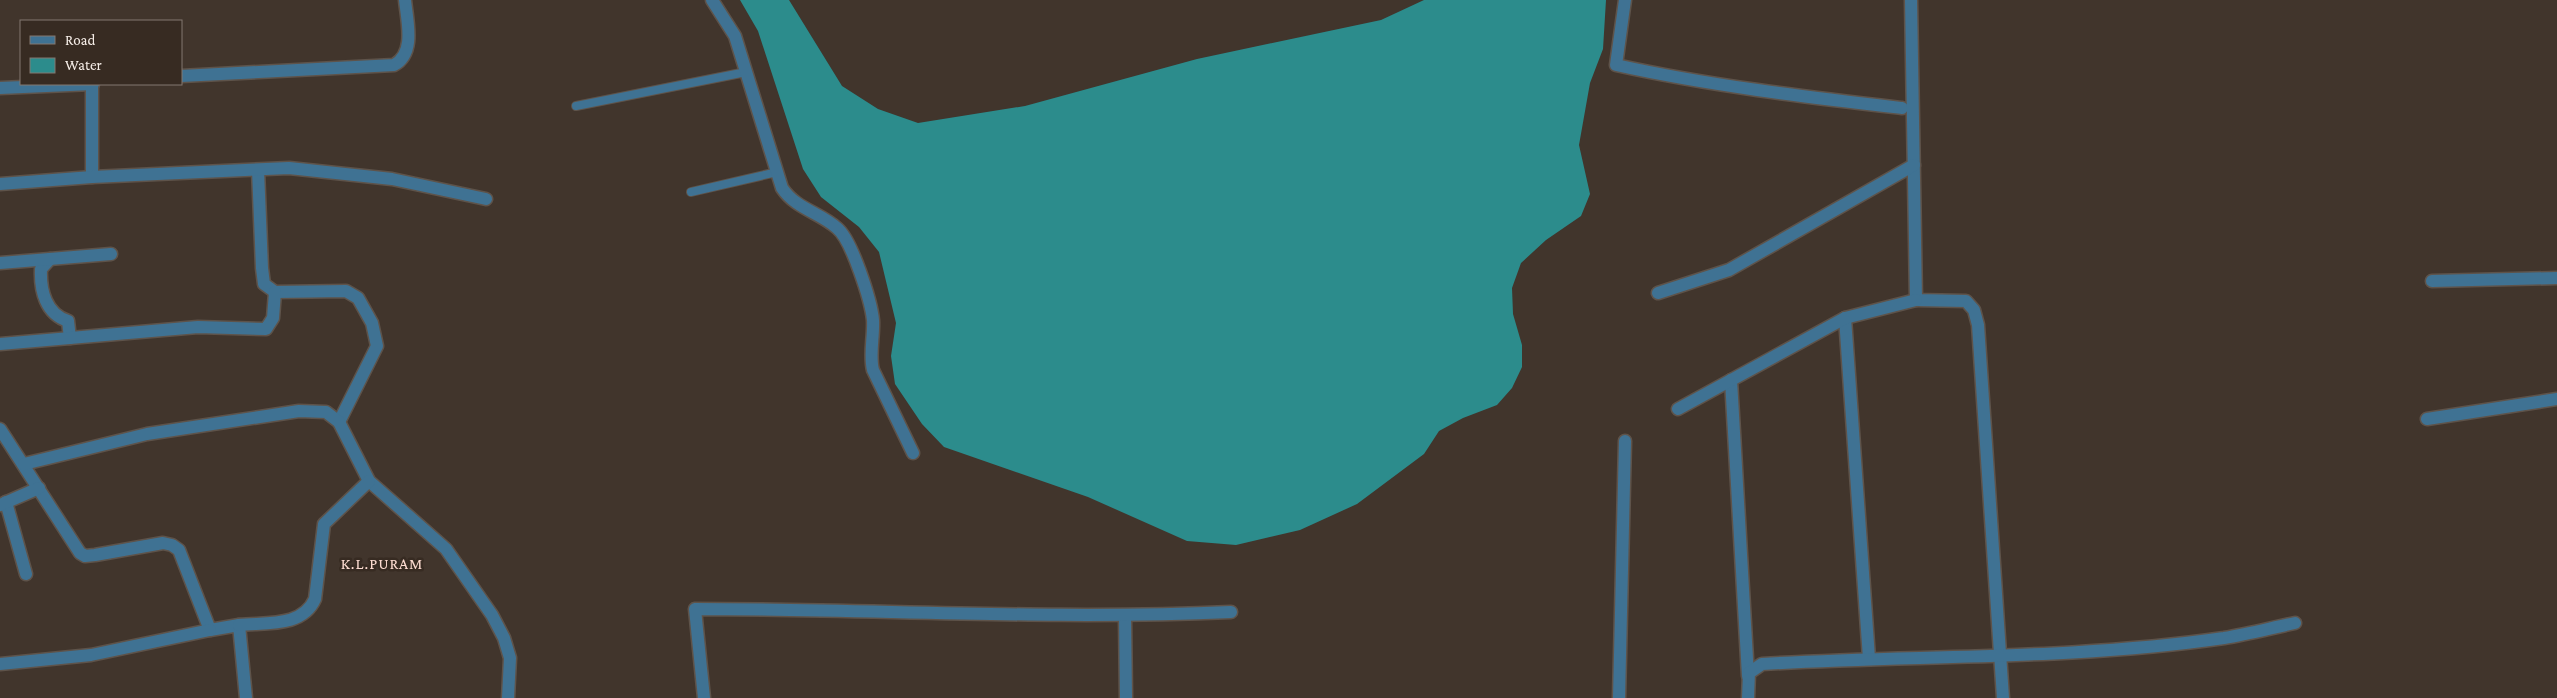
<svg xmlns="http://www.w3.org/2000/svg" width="2557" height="698" font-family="'Crimson Pro',serif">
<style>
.water{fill:#2c8c8c}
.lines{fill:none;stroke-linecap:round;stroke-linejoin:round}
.service-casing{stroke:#5e534a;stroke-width:10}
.minor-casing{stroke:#5e534a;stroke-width:15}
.service{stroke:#3f7293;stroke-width:8}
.minor{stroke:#3f7293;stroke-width:12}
.labels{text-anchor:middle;stroke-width:5;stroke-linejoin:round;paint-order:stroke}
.neighbourhood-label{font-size:16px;letter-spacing:1px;fill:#fddcd1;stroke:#372b22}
</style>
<rect width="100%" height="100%" fill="#41352c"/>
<path class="water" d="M740,0H789L842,86L878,109L918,123L1025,106L1197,59L1381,20L1424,0H1606L1603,49L1590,83L1579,145L1590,194L1581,216L1546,240L1521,263L1512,288L1513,314L1522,345V367L1512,388L1497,405L1463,418L1439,431L1424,454L1357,504L1300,530L1236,545L1187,541L1088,497L944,447L922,424L895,384L891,356L896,323L879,252L859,227L821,197L803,169L758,31Z"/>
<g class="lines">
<defs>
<g id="service">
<path d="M576,106L746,72"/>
<path d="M691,192L777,172"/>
</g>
<g id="minor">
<path d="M712,0L735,36L782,188C796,209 819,212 837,228C852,240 871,301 873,320C874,336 869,355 873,370L913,453"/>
<path d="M1625,0L1616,65C1711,86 1807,97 1902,108"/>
<path d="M1911,0L1916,300L1966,301L1974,310L1978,325L2003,698"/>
<path d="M181,76L394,65C416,53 407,21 405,0"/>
<path d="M0,88L93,84"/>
<path d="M258,170L262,268L264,284L275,292L346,291L358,298L372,323L377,346L339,422"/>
<path d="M92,177V84"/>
<path d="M0,184L92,177L289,168L392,179L486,199"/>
<path d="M50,259L41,269C40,291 46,314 68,321L70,338"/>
<path d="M0,263L111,254"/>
<path d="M2432,281L2557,278"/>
<path d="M1658,293L1729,270L1914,165"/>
<path d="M1845,318L1869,658"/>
<path d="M0,344L198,327L266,329L273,318L275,292"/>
<path d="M1731,380L1748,676"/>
<path d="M1678,409L1845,318L1916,300"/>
<path d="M2427,419L2557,399"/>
<path d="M0,429L80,553L85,556L95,555L163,543L172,545L179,550L210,630L239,625L246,698"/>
<path d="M24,464L147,434L299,411L326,412L339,422L369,481L446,549L492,615L504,638L510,658L508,698"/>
<path d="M6,502L26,574"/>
<path d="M0,505L39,488"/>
<path d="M1125,617L1126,698"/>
<path d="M239,625C265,622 302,628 315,599L324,524L369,481"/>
<path d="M0,664L91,655L210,630"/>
<path d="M704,698L695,609C874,609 1052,620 1231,612"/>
<path d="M1619,698L1625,441"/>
<path d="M1748,698L1749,673L1762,664C1916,655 2071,660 2224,638C2248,634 2271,628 2295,623"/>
</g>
</defs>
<use href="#service" class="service-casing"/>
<use href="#minor" class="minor-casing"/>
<use href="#service" class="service"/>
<use href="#minor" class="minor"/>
</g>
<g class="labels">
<g class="neighbourhood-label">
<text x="382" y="569">K.L.PURAM</text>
</g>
</g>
<rect x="20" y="20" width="162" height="65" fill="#372b22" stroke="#837971"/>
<rect x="30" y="36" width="25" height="8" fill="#3f7293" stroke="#837971"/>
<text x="65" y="45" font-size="15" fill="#f6eee8">Road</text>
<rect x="30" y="58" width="25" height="15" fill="#2c8c8c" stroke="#837971"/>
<text x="65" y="70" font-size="15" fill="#f6eee8">Water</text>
</svg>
